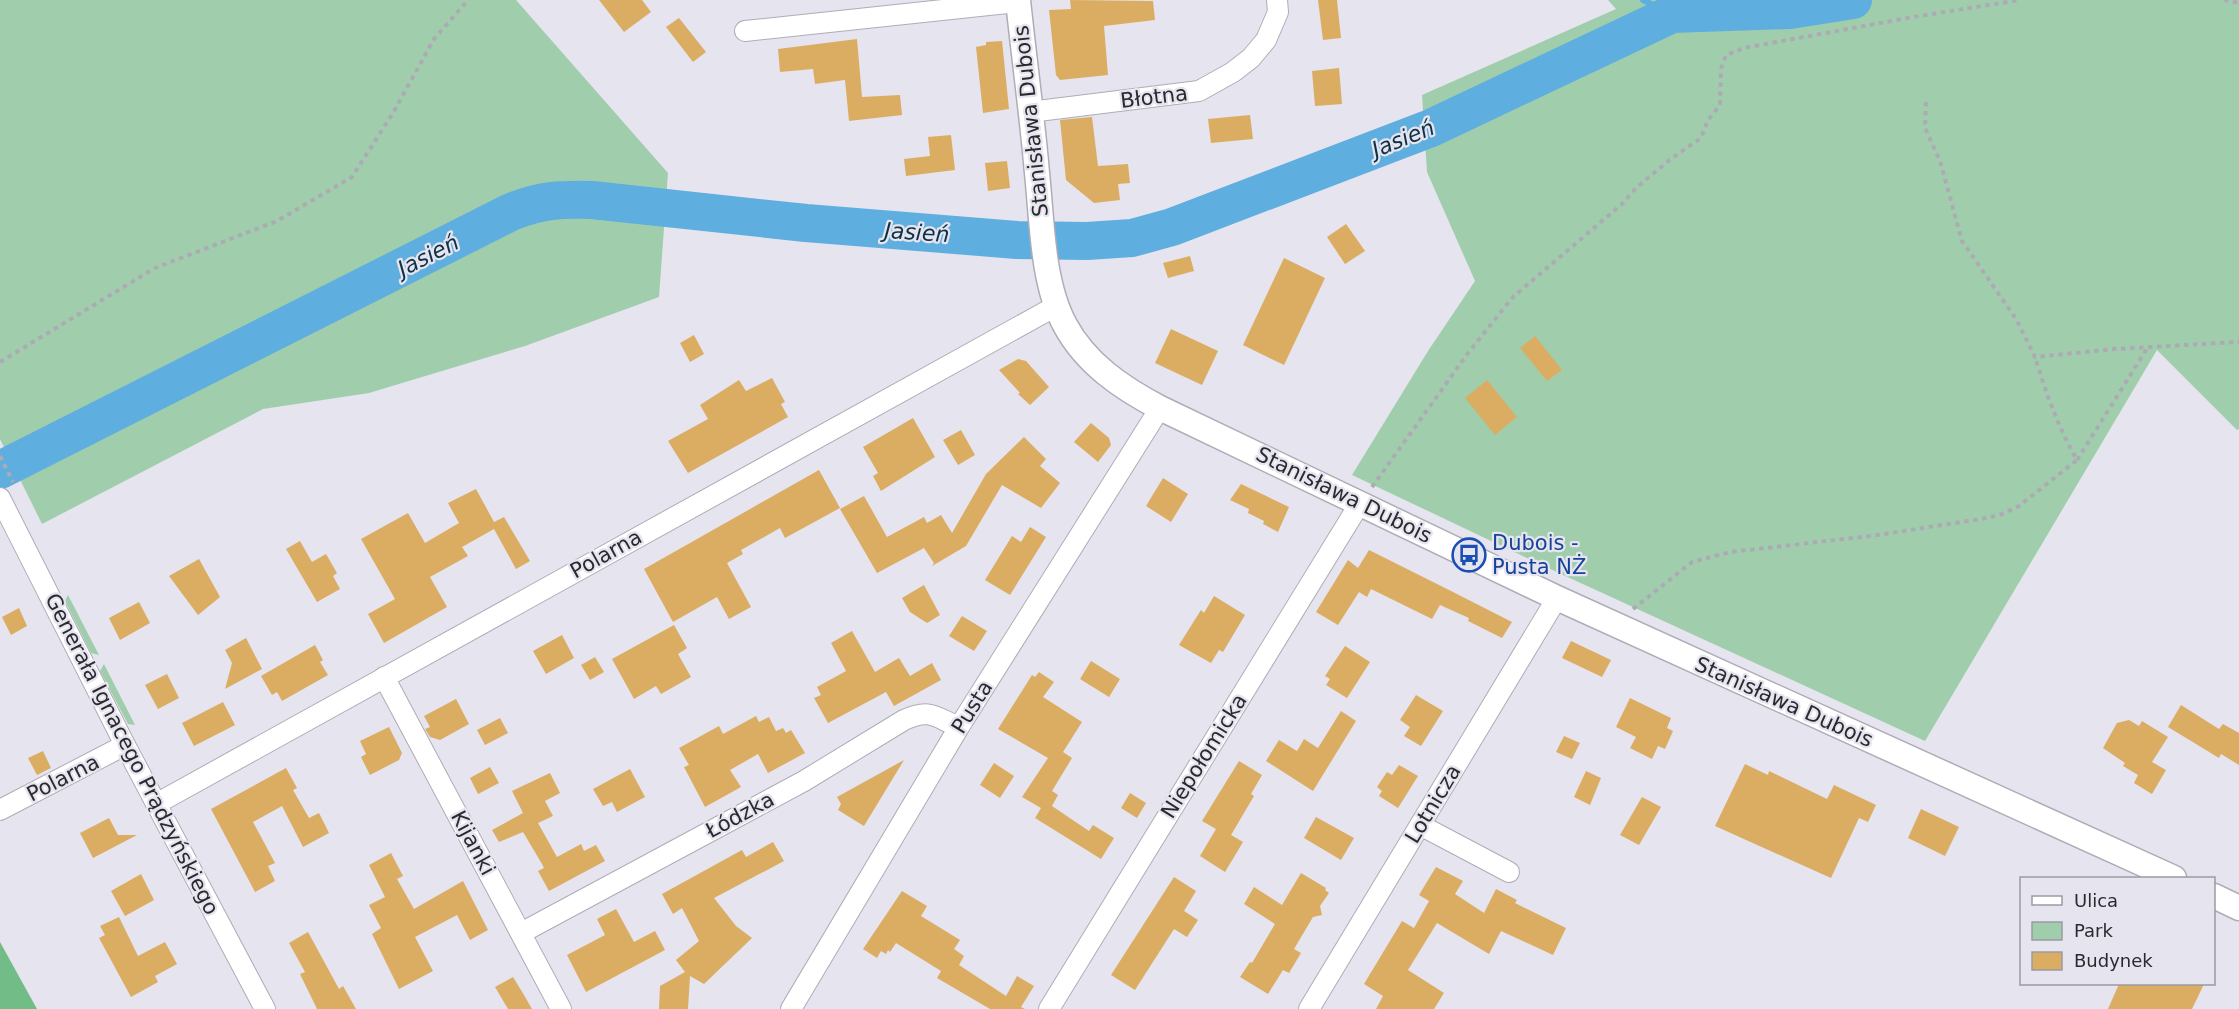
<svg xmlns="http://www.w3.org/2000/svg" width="2239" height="1009" font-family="'DejaVu Sans',sans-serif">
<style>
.green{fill:#a0ceac}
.forest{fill:#72bc88}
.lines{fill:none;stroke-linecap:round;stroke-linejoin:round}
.stream{stroke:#5faee0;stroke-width:6}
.river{stroke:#5faee0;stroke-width:38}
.building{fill:#dbad63}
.minor-casing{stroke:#aeadb7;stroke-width:22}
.tertiary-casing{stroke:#aeadb7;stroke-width:27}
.path{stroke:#acabb4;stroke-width:4;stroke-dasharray:4.5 4.5;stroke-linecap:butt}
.minor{stroke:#fff;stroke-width:20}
.tertiary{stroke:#fff;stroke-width:24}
.labels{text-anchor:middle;stroke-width:4.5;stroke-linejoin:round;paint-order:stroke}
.street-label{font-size:21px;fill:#2a2a2e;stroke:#e5e4ef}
.transit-label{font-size:21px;fill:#164399;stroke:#e5e4ef;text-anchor:start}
.water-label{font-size:22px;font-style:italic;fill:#0e3146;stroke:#e5e4ef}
</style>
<rect width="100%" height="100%" fill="#e5e4ef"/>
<g class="green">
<path d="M0,0H516L668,173L659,297L525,346L369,393L263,409L42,524L0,439Z"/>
<path d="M1608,0H2239V429L2237,430L2157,350L1925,741L1561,574L1352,475L1428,351L1475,281L1427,172L1422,95L1616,9Z"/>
<path d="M68,595L99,655L91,653L65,601Z"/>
<path d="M104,664L135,725L128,724L100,671Z"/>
</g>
<path class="forest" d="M0,942L37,1009H0Z"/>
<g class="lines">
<path class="stream" d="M1643,0L1672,14"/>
<path class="river" d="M0,470L511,212C540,200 561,199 592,200L806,223L1017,240L1087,241L1132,238L1172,227L1431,128L1672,14L1790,10L1853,0"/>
</g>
<g class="building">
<path d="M599,0H642L651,12L624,32Z"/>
<path d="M1070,0L1153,1L1155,20L1104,26L1108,75L1060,80L1056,75L1049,10L1071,9Z"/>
<path d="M1318,0H1337L1341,38L1323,40Z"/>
<path d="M679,18L706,52L693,62L666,27Z"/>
<path d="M857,39L862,97L900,95L902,115L849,121L845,80L815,84L813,69L780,72L778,49Z"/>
<path d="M1002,41L1009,109L983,113L976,47L986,45V42Z"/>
<path d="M1339,68L1342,104L1315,106L1312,71Z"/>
<path d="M1250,115L1253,139L1211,143L1208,119Z"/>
<path d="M1092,117L1098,166L1128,164L1130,183L1118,184L1120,200L1094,203L1066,180L1060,120Z"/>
<path d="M951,135L955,170L906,176L904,159L930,156L928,137Z"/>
<path d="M1007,161L1010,188L988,191L985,163Z"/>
<path d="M1346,224L1365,251L1345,264L1327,237Z"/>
<path d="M1190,256L1194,271L1168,278L1163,263Z"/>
<path d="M1284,258L1325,278L1284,365L1243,345Z"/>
<path d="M1171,329L1218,351L1202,385L1155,363Z"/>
<path d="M694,335L704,354L690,362L680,343Z"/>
<path d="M1535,336L1562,370L1547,381L1520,348Z"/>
<path d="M1018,359L1026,361L1049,387L1030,405L1018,394L1020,393L999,370Z"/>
<path d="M772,378L785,402L781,404L788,417L688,473L668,441L708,419L700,405L739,380L746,391Z"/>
<path d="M1487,380L1517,417L1495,435L1465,398Z"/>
<path d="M913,418L935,457L881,491L873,476L878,473L863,447Z"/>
<path d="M1091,423L1109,438L1111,445L1098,462L1074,442Z"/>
<path d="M961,430L975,455L958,465L943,440Z"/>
<path d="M1024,437L1046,459L1040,466L1060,483L1041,508L1002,485L966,546L932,566L934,563L924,548L877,573L840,509L864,496L887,537L924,517L927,523L941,515L952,533L986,474Z"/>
<path d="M819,470L840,508L785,538L780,528L741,550L743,554L727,563L751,607L729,619L717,597L673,622L644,569Z"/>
<path d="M1163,478L1188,494L1171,522L1146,506Z"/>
<path d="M1241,484L1289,507L1278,532L1263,524L1264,521L1248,513L1249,509L1230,500Z"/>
<path d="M476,489L494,522L504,517L530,561L516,569L494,529L462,547L468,556L430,577L447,607L384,643L368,614L395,599L361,539L408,513L425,543L459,523L448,503Z"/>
<path d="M1030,527L1046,537L1010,595L985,580L1012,536L1021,542Z"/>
<path d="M300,541L312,562L326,554L337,573L333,576L340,589L317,602L286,549Z"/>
<path d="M1369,550L1453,592L1512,622L1502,638L1468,621L1469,618L1440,605L1432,619L1371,589L1367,597L1359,592L1338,625L1316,612L1348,560L1358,568Z"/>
<path d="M199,559L220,597L198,615L169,576Z"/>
<path d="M924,585L940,615L927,623L910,612L902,598Z"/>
<path d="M1214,596L1245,615L1223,652L1219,650L1211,663L1179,645L1201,610L1204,613Z"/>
<path d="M139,602L150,623L120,640L109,618Z"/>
<path d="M19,608L27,626L11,635L2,617Z"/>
<path d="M962,616L987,631L974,651L949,636Z"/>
<path d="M674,625L687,648L678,654L691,677L661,694L656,686L634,699L612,659Z"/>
<path d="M852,631L875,672L899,658L910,676L932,663L941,680L894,706L886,692L828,723L814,698L821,695L817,687L846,671L831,643Z"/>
<path d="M562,635L574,658L546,674L533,651Z"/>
<path d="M246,638L262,669L225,689L232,663L225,650Z"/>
<path d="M1571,641L1611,660L1602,677L1562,658Z"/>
<path d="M315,645L323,660L320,662L328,675L282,701L277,692L272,695L261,676Z"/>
<path d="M1345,646L1370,662L1347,698L1326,685L1330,679L1325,676Z"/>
<path d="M595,657L604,672L590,680L581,665Z"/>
<path d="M1091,661L1120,679L1109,697L1080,679Z"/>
<path d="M1039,672L1054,682L1043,697L1082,722L1063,752L1072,758L1052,791L1058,795L1052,806L1089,831L1093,825L1114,838L1101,859L1035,818L1041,808L1022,797L1048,758L998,729L1032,675L1035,677Z"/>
<path d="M167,674L179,698L158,709L145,685Z"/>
<path d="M1416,695L1443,711L1421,746L1404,736L1410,727L1400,720Z"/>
<path d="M1630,698L1671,718L1667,728L1673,731L1665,749L1658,746L1652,759L1630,748L1636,737L1616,727Z"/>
<path d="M456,699L469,724L440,740L430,737L425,729L430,727L424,716Z"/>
<path d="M223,702L235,725L194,746L182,723Z"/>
<path d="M2181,705L2219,729L2223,724L2239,733V765L2221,754L2219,758L2168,727Z"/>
<path d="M1341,711L1356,721L1313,791L1266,761L1279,740L1297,751L1304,739L1318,748Z"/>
<path d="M756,716L759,722L769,717L776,731L783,728L786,733L791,730L805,753L768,773L758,754L730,770L741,787L705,807L684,767L689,765L679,748L719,726L723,734Z"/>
<path d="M500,718L508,733L485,745L477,730Z"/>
<path d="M2129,720L2139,726L2142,721L2168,737L2152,762L2166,770L2152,794L2134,783L2138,775L2123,766L2125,763L2103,748L2117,723Z"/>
<path d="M389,727L402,753L399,760L370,775L361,757L366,754L360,741Z"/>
<path d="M1564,736L1580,743L1572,759L1556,752Z"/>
<path d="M43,751L51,768L37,775L28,758Z"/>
<path d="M904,760L864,826L838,810L841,804L837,797Z"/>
<path d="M1239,761L1262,775L1251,794L1254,796L1231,835L1243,842L1225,872L1200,856L1216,829L1202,821Z"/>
<path d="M994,763L1014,776L1000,798L980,785Z"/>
<path d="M1745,764L1768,775L1769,771L1827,799L1834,785L1876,805L1868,822L1859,818L1831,878L1715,826Z"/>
<path d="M1399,765L1418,776L1398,808L1379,796L1382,791L1377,787L1387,772L1392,775Z"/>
<path d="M490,767L499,783L478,794L470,778Z"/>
<path d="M286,768L297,788L293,790L309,818L319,813L329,833L303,847L282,806L253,822L275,863L268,866L275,881L255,892L211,809Z"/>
<path d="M630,769L645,797L617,812L612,802L603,806L593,789Z"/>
<path d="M1586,771L1601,778L1590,805L1574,797Z"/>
<path d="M550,773L560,793L545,801L553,816L538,823L557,857L581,844L584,851L596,845L605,861L549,891L538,871L544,868L542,864L523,832L499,842L492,830L523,813L512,791Z"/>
<path d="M1130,793L1146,803L1137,818L1121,808Z"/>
<path d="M1642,797L1661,807L1639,845L1620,835Z"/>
<path d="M1921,809L1959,827L1945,856L1908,838Z"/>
<path d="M1316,817L1354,838L1341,860L1304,838Z"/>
<path d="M109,818L118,835H137L93,858L80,833Z"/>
<path d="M773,842L784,861L714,898L736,926L752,938L704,984L690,976L688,1009H659L660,986L685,972L676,960L699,941L682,908L673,914L662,894L742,850L746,857Z"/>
<path d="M391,853L403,876L397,879L414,909L463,881L488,930L470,940L457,915L415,937L433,971L399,989L372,934L381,928L369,905L385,897L369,865Z"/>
<path d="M1436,867L1463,881L1455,894L1484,913L1496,889L1517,900L1515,903L1566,928L1553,955L1501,931L1489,954L1437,923L1408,970L1444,993L1434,1009H1376L1383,996L1364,984L1402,921L1414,928L1429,901L1419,895Z"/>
<path d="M1301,873L1326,888L1325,890L1329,893L1320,906L1322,915L1313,917L1294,949L1301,953L1289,973L1283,970L1268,994L1240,977L1250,962L1252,963L1275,924L1244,904L1254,887L1282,905Z"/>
<path d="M141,874L154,900L125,916L111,891Z"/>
<path d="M1174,877L1196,891L1184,911L1198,920L1187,937L1174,929L1135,990L1111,975Z"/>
<path d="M902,891L927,906L921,916L960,940L954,949L964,956L959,965L1006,996L1017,976L1034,986L1021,1007L1025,1009H990L937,978L941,971L896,943L890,952L888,950L886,954L881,951L877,958L863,949Z"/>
<path d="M616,909L634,942L655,931L665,950L586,992L567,955L605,935L597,919Z"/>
<path d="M119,917L138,956L165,942L177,964L155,976L158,982L131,997L99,938L105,935L100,926Z"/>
<path d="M308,932L339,989L343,986L356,1009H317L300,974L305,972L289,943Z"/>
<path d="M513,977L524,995L532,1009H508L495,987Z"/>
<path d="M2119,984H2204L2192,1009H2108Z"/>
</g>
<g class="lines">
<defs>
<g id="minor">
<path d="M745,31L1018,2"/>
<path d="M1030,112L1199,91L1233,72L1251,58L1266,40L1278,12L1277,0"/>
<path d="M0,498L125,745L265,1009"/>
<path d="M384,677L561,1009"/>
<path d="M156,804L1056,306"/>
<path d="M0,810L125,745"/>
<path d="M1420,825L1509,872"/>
<path d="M521,933L804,781L904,720C930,708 935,717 959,727"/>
<path d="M791,1009L959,727L1160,408"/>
<path d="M1049,1009L1360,503"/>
<path d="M1309,1009L1557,598"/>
</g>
<g id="tertiary">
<path d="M1018,0C1024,58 1032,115 1037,173C1042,220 1042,283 1065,325C1086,364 1122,388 1160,408L1557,598L2174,878"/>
<path d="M2214,896L2239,908"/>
</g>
</defs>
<use href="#minor" class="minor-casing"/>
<use href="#tertiary" class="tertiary-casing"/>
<g class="path">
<path d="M2224,0L2239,3"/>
<path d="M1926,102L1925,128L1940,161L1962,241L2016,319L2035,357L2115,349L2239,342"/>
<path d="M0,362L155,268L277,221L352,177L393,113L434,39L468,0"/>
<path d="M0,456L13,482"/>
<path d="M2077,460L2148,347"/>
<path d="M1372,487L1468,353L1513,297L1622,204L1636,188L1672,158L1701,138L1708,120L1720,105L1721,69L1726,55L1744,48L1913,17L2020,0"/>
<path d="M1633,609L1692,562L1730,552L1871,536L1987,518L2002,514L2019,506L2077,460C2058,427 2046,393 2035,357"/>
</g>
<use href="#minor" class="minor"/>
<use href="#tertiary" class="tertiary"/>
</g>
<defs>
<symbol id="bus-ring" viewBox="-11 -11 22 22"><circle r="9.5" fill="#e5e4ef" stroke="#1a4fb4" stroke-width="1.5"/><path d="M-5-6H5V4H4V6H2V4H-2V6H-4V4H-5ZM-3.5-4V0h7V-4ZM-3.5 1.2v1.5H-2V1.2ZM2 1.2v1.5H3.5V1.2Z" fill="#1a4fb4"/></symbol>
</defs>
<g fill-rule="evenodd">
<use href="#bus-ring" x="1450" y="536" width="38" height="38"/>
</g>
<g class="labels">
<g class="street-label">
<text transform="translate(1154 97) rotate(-7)" y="7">Błotna</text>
<text transform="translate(1031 121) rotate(-96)" y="7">Stanisława Dubois</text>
<text transform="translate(1344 495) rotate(26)" y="7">Stanisława Dubois</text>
<text transform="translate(606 554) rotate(-29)" y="7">Polarna</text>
<text transform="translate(1784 702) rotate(24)" y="7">Stanisława Dubois</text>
<text transform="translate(972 707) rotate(-58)" y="7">Pusta</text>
<text transform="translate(132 754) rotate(63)" y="7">Generała Ignacego Prądzyńskiego</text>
<text transform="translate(1204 756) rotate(-58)" y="7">Niepołomicka</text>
<text transform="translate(63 778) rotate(-27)" y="7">Polarna</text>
<text transform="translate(1433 804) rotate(-59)" y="7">Lotnicza</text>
<text transform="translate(740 815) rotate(-28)" y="7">Łódzka</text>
<text transform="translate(473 843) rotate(62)" y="7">Kijanki</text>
</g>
<g class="transit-label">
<text x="1492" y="550">Dubois -<tspan x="1492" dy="24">Pusta NŻ</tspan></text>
</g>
<g class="water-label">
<text transform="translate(1403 138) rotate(-22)" y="8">Jasień</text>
<text transform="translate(917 232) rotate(4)" y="8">Jasień</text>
<text transform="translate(428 255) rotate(-27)" y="8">Jasień</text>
</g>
</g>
<rect x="2020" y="877" width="195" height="108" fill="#e5e4ef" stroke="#9a9aa2" stroke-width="1.5"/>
<rect x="2032" y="896" width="30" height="9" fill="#ffffff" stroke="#9a9aa2" stroke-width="1.5"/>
<text x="2074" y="907" font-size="18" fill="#2a2a2e">Ulica</text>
<rect x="2032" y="922" width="30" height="18" fill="#a0ceac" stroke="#9a9aa2" stroke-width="1.5"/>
<text x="2074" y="937" font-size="18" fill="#2a2a2e">Park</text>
<rect x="2032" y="952" width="30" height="18" fill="#dbad63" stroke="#9a9aa2" stroke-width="1.5"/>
<text x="2074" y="967" font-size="18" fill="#2a2a2e">Budynek</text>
</svg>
